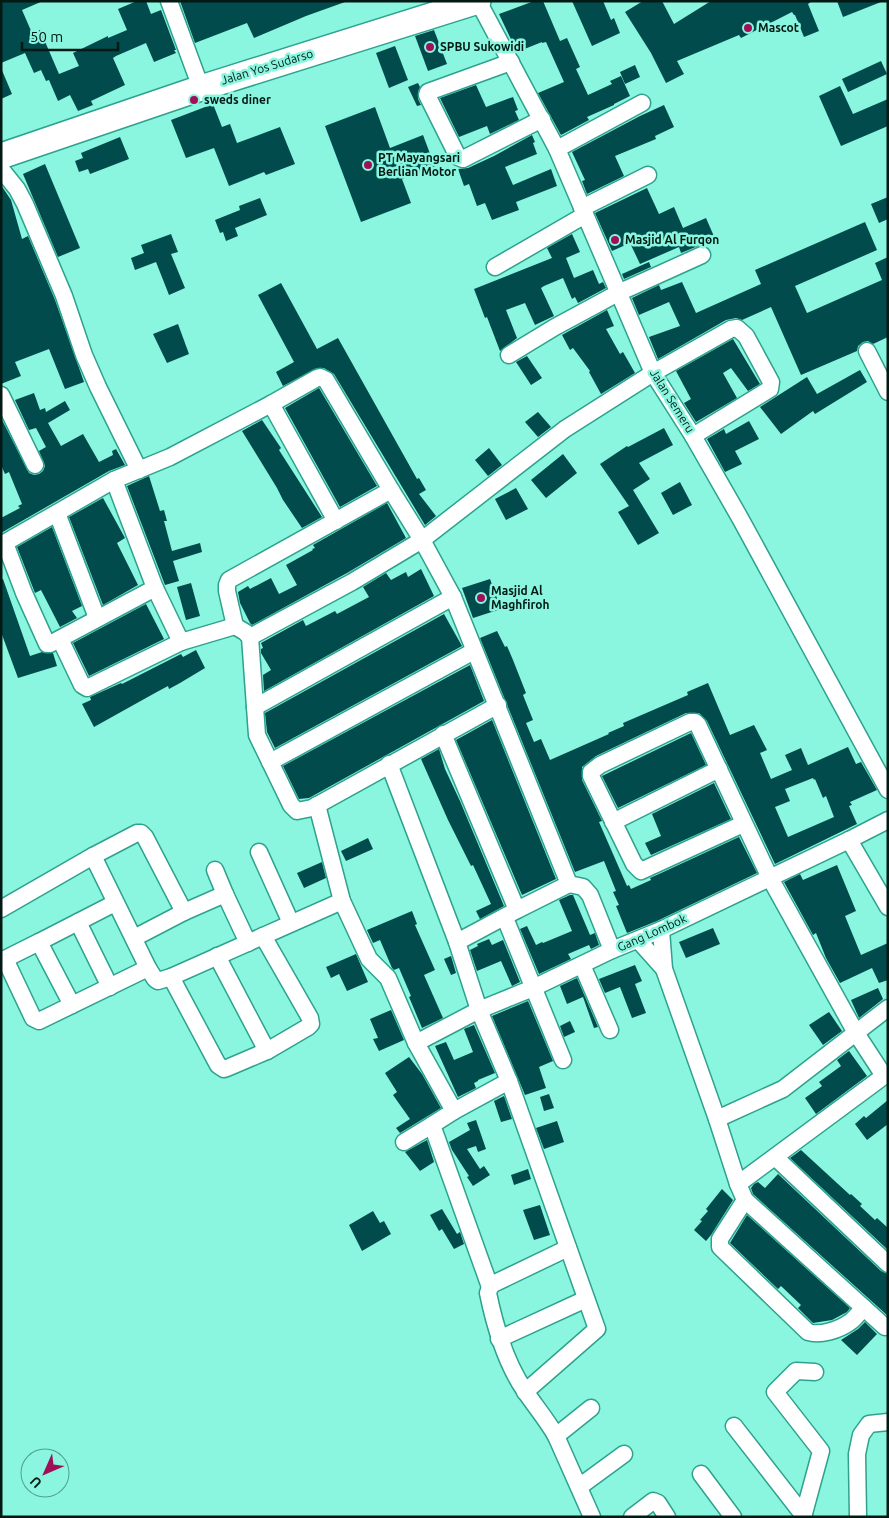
<svg xmlns="http://www.w3.org/2000/svg" width="889" height="1518" font-family="Ubuntu,sans-serif">
<style>
.building{fill:#014b4d;fill-rule:evenodd}
.lines{fill:none;stroke-linecap:round;stroke-linejoin:round}
.minor-casing{stroke:#2ea28e;stroke-width:19}
.highway-casing{stroke:#2ea28e;stroke-width:28}
.minor{stroke:#fff;stroke-width:16}
.highway{stroke:#fff;stroke-width:25}
.poi-dot{fill:#a01058;stroke:#8af6df;stroke-width:2}
.labels{text-anchor:middle;stroke-width:5;stroke-linejoin:round;paint-order:stroke}
.poi-label{font-size:12px;font-weight:bold;fill:#021914;stroke:#8af6df;text-anchor:start}
.street-label{font-size:12px;fill:#021914;stroke:#8af6df}
</style>
<rect width="100%" height="100%" fill="#8af6df"/>
<g class="building">
<path d="M1,1H43L22,10L32,33L40,30L59,74L79,66L73,53L108,36V38L127,30L118,9L137,1H146L151,14L161,10L176,50H174L176,53L154,62L146,43L116,56L113,58L125,85L91,101L93,105L78,111L70,95L58,101L49,80L46,81L41,70L34,73L25,53L1,63Z"/>
<path d="M180,1H344L345,2L306,16L254,38L247,23L195,43Z"/>
<path d="M534,1H543L560,41L567,38L580,67L576,69L588,95L612,84L610,81L621,76L630,96L614,104V105L587,117L589,120L561,135L538,93L564,82L546,42L542,43V42L517,52L499,14Z"/>
<path d="M572,1H603L611,20L614,18L620,33L592,46Z"/>
<path d="M643,1H662L674,24L711,1H812L808,4L819,31L804,37L795,15H794L792,12L741,38L739,35L677,61L684,74L666,83L651,53L625,12Z"/>
<path d="M837,1H881V2L843,17Z"/>
<path d="M434,30L447,64L428,71L415,36Z"/>
<path d="M395,46L408,80L389,88L376,53Z"/>
<path d="M881,61L887,74L848,92L842,79Z"/>
<path d="M635,65L640,77L625,84L620,72Z"/>
<path d="M1,68L12,94L1,99Z"/>
<path d="M418,83L420,87L418,92V99L421,105L417,106L408,87Z"/>
<path d="M476,85L486,107L513,97L518,110L515,111L519,120L490,134L487,126L459,137L440,98Z"/>
<path d="M840,86L853,114L888,99V126L841,146L819,96Z"/>
<path d="M213,104L222,127L230,124L237,143L280,127L295,164L266,175L264,172L229,186L214,148L186,158L171,120Z"/>
<path d="M664,105L674,127L655,136L656,139L615,156L624,176L587,194L582,181L585,180L572,152L640,116Z"/>
<path d="M375,107L390,148L423,135L435,167L402,179L411,203L361,222L325,126Z"/>
<path d="M532,135L535,142L533,143L537,154L505,167L513,185L551,169L557,186L516,202L519,210L492,220L485,203L477,206L469,184L464,186L458,169L468,168L494,156Z"/>
<path d="M120,137L129,159L90,174L88,169L79,172L75,161L83,158L81,153Z"/>
<path d="M45,164L80,248L58,257L23,174Z"/>
<path d="M1,185L11,200L22,239L28,236L55,300L84,382L65,389L49,349L15,362L21,376L1,384Z"/>
<path d="M647,188L659,214L674,207L683,228L706,218L716,241L705,246H698L681,253L679,247L640,264L630,243L612,251L595,213Z"/>
<path d="M888,197V219L879,223L871,204Z"/>
<path d="M260,198L267,215L235,228L238,236L226,241L223,232L220,233L215,220L240,210L239,206Z"/>
<path d="M865,222L877,250L795,286L807,313L882,280L875,263L888,257V337L873,344L868,341L863,342L858,346L857,351L801,375L771,307L742,320L736,318L726,320L658,359L649,337L680,326L669,302L639,315L632,298L659,285L661,290L682,282L696,313L761,284L755,270Z"/>
<path d="M171,234L178,252L171,254L185,288L169,295L156,262L135,270L131,258L144,253L141,245Z"/>
<path d="M572,234L580,252L566,258L574,278L593,270L599,284L603,282L606,288L578,303L575,297L572,299L563,278L544,286L541,288L554,316L535,325L525,303L506,310L517,338L500,351L487,317L485,318L474,289L552,258L547,248Z"/>
<path d="M649,262L651,267L624,279L622,274Z"/>
<path d="M281,283L317,349L338,338L417,479L419,478L426,490L419,494L436,516L425,525L334,374L324,368H317L283,386L276,372L294,362L258,295Z"/>
<path d="M607,310L614,326L606,329L620,354L623,352L635,373L601,394L589,372L590,371L573,348L570,350L562,335Z"/>
<path d="M178,324L189,354L167,363L153,334Z"/>
<path d="M733,339L760,384L748,391L731,368L723,373L737,398L696,422L684,403L691,399L676,371Z"/>
<path d="M527,356L542,378L531,385L516,362Z"/>
<path d="M860,370L867,382L815,414L813,411L781,434L760,407L807,377L817,394Z"/>
<path d="M319,388L377,486L340,507L285,408Z"/>
<path d="M34,393L40,410L45,408L46,412L65,401L70,410L48,423L61,446L83,434L99,462L113,455L112,451L116,449L125,465L109,471L1,533V518L20,508L18,506L22,504L9,472L5,474L1,465V418L29,473L34,475L39,474L43,471L45,466L39,451L46,447L36,428L29,430L15,400Z"/>
<path d="M538,412L551,427L538,437L525,422Z"/>
<path d="M262,420L281,448L279,450L286,461L322,517L302,528L283,500L277,488L242,431Z"/>
<path d="M749,421L759,439L735,451L742,464L725,472L707,439L724,429L726,434Z"/>
<path d="M664,428L673,445L639,463L650,479L633,490L659,533L638,545L618,512L629,506L600,464L627,446L628,447Z"/>
<path d="M489,448L502,465L488,476L475,460Z"/>
<path d="M563,454L577,473L546,498L531,480Z"/>
<path d="M149,476L160,511L164,510L167,521H164L172,551L200,543L202,552L173,561L179,581L165,585L127,486Z"/>
<path d="M680,482L692,505L673,515L661,493Z"/>
<path d="M516,488L528,509L506,520L495,499Z"/>
<path d="M103,498L125,538L117,543L138,585L103,605L69,517Z"/>
<path d="M387,503L406,538L347,573L252,625L250,623L240,603L238,592L248,586L250,589L271,578L279,594L297,585L286,565L313,550L312,549L315,548L313,545Z"/>
<path d="M52,527L82,606L72,611L77,618L60,627L41,590L35,593L17,547Z"/>
<path d="M421,569L434,596L264,691L263,675L271,670L261,653V649L263,648L261,643L303,620L306,626L335,611L337,614L369,597L363,587L386,573L391,580L406,572L408,577Z"/>
<path d="M1,579H3L30,656L42,652L53,653L57,666L18,678L1,632Z"/>
<path d="M490,579L501,609L473,618L462,588Z"/>
<path d="M191,583L200,616L186,620L177,587Z"/>
<path d="M146,604L164,639L89,676L73,643Z"/>
<path d="M444,614L462,646L275,748L267,732L265,713Z"/>
<path d="M497,631L505,647L507,646L513,660L526,693L523,695L533,720L526,723L534,742L541,739L550,760L609,734L608,733L624,726L623,723L688,695L687,692L708,683L730,735L754,725L767,750L760,753L771,779L792,770L785,755L801,748L808,765L848,747L856,764L861,762L877,790L850,802L852,805L849,806L857,824L775,864L707,721L699,713H686L596,756L582,767V780L602,821L599,822L627,886L629,885L631,889L651,880L650,878L659,874L739,837L757,873L657,921L627,933L616,906L619,905L613,892L616,891L604,861L575,872L480,638ZM813,778L814,780L815,779L823,798L826,796L834,817L788,837L775,807L790,801L785,789Z"/>
<path d="M196,650L205,668L180,683L169,689L168,686L155,693L94,727L82,704L91,700L90,697L121,683L122,684L181,654L183,657Z"/>
<path d="M470,665L484,701L309,798L299,799L283,766Z"/>
<path d="M492,720L556,879L522,895L456,740Z"/>
<path d="M691,733L706,765L618,808L602,776Z"/>
<path d="M439,749L445,769L460,801L504,906L480,919L476,911L491,904L473,865L471,866L448,820L421,759Z"/>
<path d="M714,783L731,819L651,855L645,843L661,836L652,814Z"/>
<path d="M368,838L373,849L346,861L341,851Z"/>
<path d="M322,862L326,878L304,888L297,873Z"/>
<path d="M837,865L856,911L845,916L861,955L888,943V980L879,983L872,968L840,983L826,958L816,933L813,935L784,882L800,874L803,880Z"/>
<path d="M570,895H573L590,935L595,933L599,945L591,949L589,945L568,954L571,959L539,974L520,929L527,926L536,945L542,942L543,943L572,931L559,900Z"/>
<path d="M412,911L417,924L415,925L435,970L424,975L443,1018L422,1028L409,997L411,996L399,968L394,970L392,968L380,940L373,943L367,930Z"/>
<path d="M713,928L720,944L686,958L679,942Z"/>
<path d="M489,939L492,945L503,940L520,982L512,986L501,961L477,971L470,950L478,946L477,944Z"/>
<path d="M356,954L368,982L347,991L339,974L331,978L326,967Z"/>
<path d="M451,956L456,973L451,975L444,959Z"/>
<path d="M635,965L642,981L635,984L646,1013L632,1018L620,987L605,993L599,979Z"/>
<path d="M577,978L598,1027L594,1028L583,997L567,1004L560,986Z"/>
<path d="M878,988L883,999L859,1018L851,1000Z"/>
<path d="M528,1001L553,1061L539,1067L546,1088L525,1095L492,1016Z"/>
<path d="M391,1010L404,1040L379,1051L373,1039L378,1038L370,1019Z"/>
<path d="M829,1012L842,1031L823,1045L809,1025Z"/>
<path d="M570,1021L575,1032L564,1037L560,1026Z"/>
<path d="M474,1025L495,1073L478,1080V1081L474,1083L476,1088L458,1097L435,1046L446,1042L454,1060L473,1052L464,1029Z"/>
<path d="M849,1051L867,1076L816,1114L805,1098L822,1086L819,1082L841,1066L837,1060Z"/>
<path d="M409,1057L422,1074L441,1108L400,1133L396,1128L410,1119L393,1095L397,1092L385,1073Z"/>
<path d="M549,1094L554,1108L544,1111L540,1097Z"/>
<path d="M504,1096L512,1119L501,1122L494,1101Z"/>
<path d="M888,1100V1124L867,1140L855,1124L864,1116L866,1118Z"/>
<path d="M476,1120L486,1149L478,1152L476,1146L467,1149L480,1169L484,1166L490,1175L473,1186L467,1177L469,1176L452,1150L449,1142L470,1130L467,1123Z"/>
<path d="M557,1121L564,1142L544,1149L536,1128Z"/>
<path d="M427,1140L434,1162L420,1171L405,1152Z"/>
<path d="M801,1150L850,1195L851,1194L862,1204L860,1206L875,1220L877,1218L888,1228V1250L790,1158Z"/>
<path d="M528,1169L531,1179L514,1185L511,1175Z"/>
<path d="M778,1174L881,1271L888,1274V1316L753,1194L751,1188L754,1184L758,1182L765,1188Z"/>
<path d="M722,1189L733,1200L711,1235L706,1241L694,1230L702,1221L700,1220L708,1211L706,1209Z"/>
<path d="M540,1205L550,1235L534,1240L523,1210Z"/>
<path d="M442,1209L457,1234L460,1232L464,1244L454,1249L442,1229L439,1231L430,1215Z"/>
<path d="M373,1211L380,1223L384,1221L391,1234L362,1251L349,1225Z"/>
<path d="M747,1215L850,1308L847,1312L832,1320L813,1323L798,1308L801,1305L781,1286L778,1289L730,1243Z"/>
<path d="M865,1322L877,1334L857,1355L841,1340L858,1329Z"/>
</g>
<g class="lines">
<defs>
<g id="minor">
<path d="M169,1L201,88"/>
<path d="M478,1L557,149L653,373L693,436L740,518L888,790"/>
<path d="M511,62L428,92L427,95L458,157L463,159L542,119"/>
<path d="M557,149L642,103"/>
<path d="M1,169L17,189L25,204L64,296L84,355L98,387L139,470"/>
<path d="M582,208L648,175"/>
<path d="M495,267L585,215"/>
<path d="M867,351L888,392"/>
<path d="M509,355L555,327L618,293L702,255"/>
<path d="M1,395L35,465"/>
<path d="M271,404L336,521"/>
<path d="M114,480L155,588L181,642"/>
<path d="M57,513L97,618"/>
<path d="M5,543L24,593L47,644H50L155,588"/>
<path d="M1,545L114,480L170,457L271,404L317,378L320,377L326,380L391,490L422,540L453,597L569,884L583,887L590,895L612,950"/>
<path d="M235,626L227,591V585L229,580L391,490"/>
<path d="M250,637L257,735L291,805L297,811L312,808L498,705"/>
<path d="M60,639L82,685L87,688L181,642L235,626L245,632L250,637L352,582L422,540L565,429L653,373L731,329L737,328L746,336L771,382L770,389L693,436"/>
<path d="M255,707L453,597"/>
<path d="M443,734L517,910L569,884"/>
<path d="M270,762L474,651"/>
<path d="M389,764L457,942"/>
<path d="M317,805L342,901L369,959L388,978L416,1043L454,1111"/>
<path d="M613,822L719,769"/>
<path d="M849,840L888,907"/>
<path d="M259,852L291,923"/>
<path d="M93,856L137,833H141L145,837L184,912"/>
<path d="M215,870L225,894"/>
<path d="M1,909L93,856L148,968L155,979L158,981L171,977L342,901"/>
<path d="M517,910L457,942L479,1010L509,1081L597,1329L525,1392"/>
<path d="M505,918L563,1060"/>
<path d="M78,922L110,987"/>
<path d="M661,930L664,969L717,1119L738,1184L745,1200L885,1327"/>
<path d="M134,938L184,912L225,894L248,943"/>
<path d="M638,940L664,969"/>
<path d="M217,956L267,1051"/>
<path d="M5,959L39,942"/>
<path d="M1,961L5,959L33,1018L39,1021L148,968"/>
<path d="M582,965L610,1030"/>
<path d="M171,977L218,1065L224,1069L227,1068L267,1051L308,1027L311,1024L310,1018L263,936"/>
<path d="M72,1005L39,942L115,903"/>
<path d="M416,1043L479,1010L533,988L612,950L661,930L849,840L888,820"/>
<path d="M717,1119L783,1089L888,1008"/>
<path d="M404,1142L432,1125"/>
<path d="M775,1157L888,1264"/>
<path d="M738,1184L884,1076L856,1033L770,878L698,725L695,722H690L600,765L591,772V776L634,864L641,871L743,824"/>
<path d="M745,1200L720,1239V1247L808,1332C820,1336 839,1330 850,1322C855,1319 859,1312 864,1308"/>
<path d="M568,1248L493,1284L490,1287L488,1293C495,1327 505,1362 525,1391C535,1406 547,1420 556,1436L592,1517"/>
<path d="M490,1287L432,1125L454,1111L509,1081"/>
<path d="M499,1339L586,1299"/>
<path d="M734,1426L804,1516"/>
<path d="M556,1436L591,1408"/>
<path d="M701,1474L733,1517"/>
<path d="M579,1487L624,1454"/>
<path d="M632,1517L653,1501L658,1503L667,1517"/>
<path d="M803,1517L821,1451L775,1392L796,1371L815,1372"/>
<path d="M858,1517L857,1454L861,1435L869,1424L888,1422"/>
</g>
<path id="highway" d="M1,156L201,88L478,1"/>
</defs>
<use href="#minor" class="minor-casing"/>
<use href="#highway" class="highway-casing"/>
<use href="#minor" class="minor"/>
<use href="#highway" class="highway"/>
</g>
<g class="poi-dot">
<circle cx="748" cy="28" r="5"/>
<circle cx="430" cy="47" r="5"/>
<circle cx="194" cy="100" r="5"/>
<circle cx="368" cy="165" r="5"/>
<circle cx="615" cy="240" r="5"/>
<circle cx="481" cy="598" r="5"/>
</g>
<g class="labels">
<g class="poi-label">
<text x="758" y="32">Mascot</text>
<text x="440" y="51">SPBU Sukowidi</text>
<text x="204" y="104">sweds diner</text>
<text x="378" y="162">PT Mayangsari<tspan x="378" dy="14">Berlian Motor</tspan></text>
<text x="625" y="244">Masjid Al Furqon</text>
<text x="491" y="595">Masjid Al<tspan x="491" dy="14">Maghfiroh</tspan></text>
</g>
<g class="street-label">
<text transform="translate(267 67) rotate(-17)" y="4">Jalan Yos Sudarso</text>
<text transform="translate(672 401) rotate(58)" y="4">Jalan Semeru</text>
<text transform="translate(652 933) rotate(-24)" y="4">Gang Lombok</text>
</g>
</g>
<rect width="889" height="1518" fill="none" stroke="#021914" stroke-width="5"/>
<g transform="translate(45 1473) rotate(225)"><circle r="24" fill="#8af6df" stroke="#549e8e"/>
<path d="M0-4L9 19L0 12L-9 19Z" fill="#a01058"/>
<text y="-8" font-size="14" font-weight="bold" text-anchor="middle" fill="#021914">U</text>
</g>
<path d="M22 42v8h96v-8" fill="none" stroke="#021914" stroke-width="2.5"/>
<text x="30" y="42" font-size="15" fill="#021914" stroke="#8af6df" stroke-width="4" paint-order="stroke">50 m</text>
</svg>
